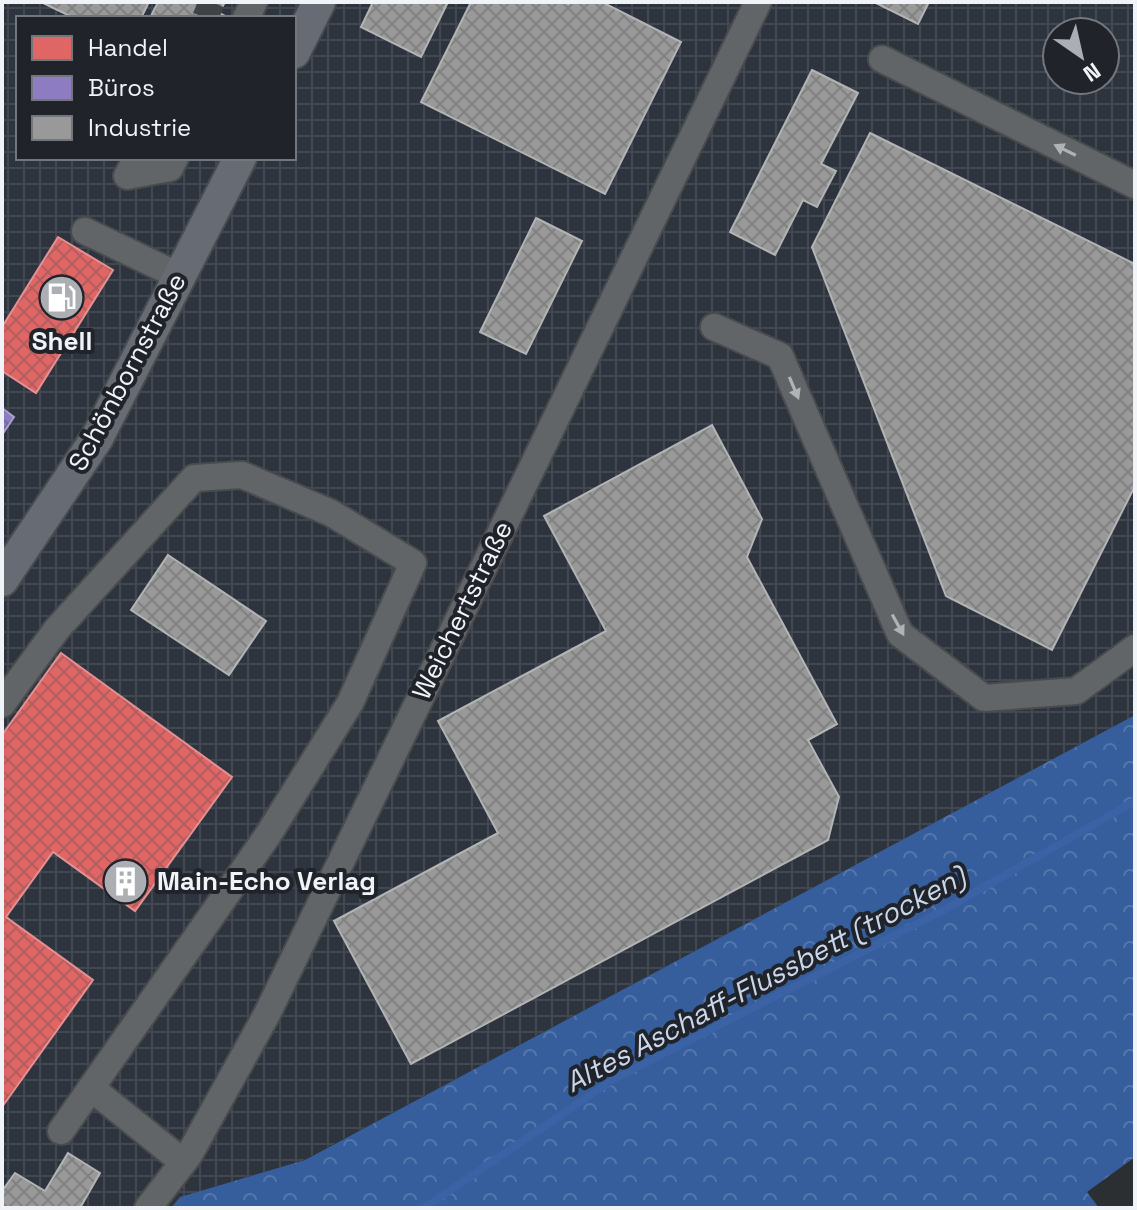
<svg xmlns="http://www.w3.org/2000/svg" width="1137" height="1210" font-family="'Space Grotesk',sans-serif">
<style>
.industrial{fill:url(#industrial-grid);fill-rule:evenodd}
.forest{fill:url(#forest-crowns)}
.shops{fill:url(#shops-cross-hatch);stroke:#e59092;stroke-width:2}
.offices{fill:url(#offices-cross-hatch);stroke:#aba0d3;stroke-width:2}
.industry{fill:url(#industry-cross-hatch);stroke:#b3b4b5;stroke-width:2}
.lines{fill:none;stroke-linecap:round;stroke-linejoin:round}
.stream{stroke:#3a62a5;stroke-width:8}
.minor-tunnel{stroke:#404346;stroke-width:26;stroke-dasharray:26 13;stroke-linecap:butt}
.minor-casing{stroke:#494c4e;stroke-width:30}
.major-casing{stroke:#494c4e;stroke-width:36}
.minor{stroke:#626567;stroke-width:26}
.major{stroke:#676b73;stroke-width:32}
.oneway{fill:#b0b3b6}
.labels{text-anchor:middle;stroke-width:8;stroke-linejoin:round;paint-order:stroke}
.poi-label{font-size:26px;font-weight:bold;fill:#f0f3f7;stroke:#20242a}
.street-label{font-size:26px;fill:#f0f3f7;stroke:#20242a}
.water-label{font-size:28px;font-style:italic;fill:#cad7eb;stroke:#20242a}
</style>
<defs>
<pattern id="industrial-grid" width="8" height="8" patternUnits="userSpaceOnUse" patternTransform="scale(2)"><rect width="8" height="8" fill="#2e343e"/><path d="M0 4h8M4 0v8" fill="none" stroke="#424851"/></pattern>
<pattern id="forest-crowns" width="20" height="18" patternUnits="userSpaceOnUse" patternTransform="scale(2)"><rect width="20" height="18" fill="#365e9d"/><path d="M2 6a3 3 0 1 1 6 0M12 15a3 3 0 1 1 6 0" fill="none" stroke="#5376ab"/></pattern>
<pattern id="shops-cross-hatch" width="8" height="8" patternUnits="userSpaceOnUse" patternTransform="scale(2)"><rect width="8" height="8" fill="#e06666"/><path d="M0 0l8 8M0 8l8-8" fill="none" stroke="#b25d5e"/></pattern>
<pattern id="offices-cross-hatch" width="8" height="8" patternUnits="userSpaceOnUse" patternTransform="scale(2)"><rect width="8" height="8" fill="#8e7cc3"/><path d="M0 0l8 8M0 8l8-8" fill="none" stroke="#766a99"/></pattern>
<pattern id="industry-cross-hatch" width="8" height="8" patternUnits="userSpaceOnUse" patternTransform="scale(2)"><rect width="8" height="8" fill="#999"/><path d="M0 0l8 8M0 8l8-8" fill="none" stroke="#818181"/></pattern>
</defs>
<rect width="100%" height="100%" fill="#2c2f32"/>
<path class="industrial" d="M2,2H1135V715L304,1160L180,1197L171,1208H2ZM18,18H294V158H18ZM1057,32H1105V80H1057Z"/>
<path class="forest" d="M1135,715V1157L1087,1192L1099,1208H171L180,1197L305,1160Z"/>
<g class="shops">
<path d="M58,237L113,270L36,393L2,371V327Z"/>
<path d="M61,653L232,777L135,911L53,852L6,917L93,980L2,1107V735Z"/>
</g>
<path class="offices" d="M2,408L14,417L2,435Z"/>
<g class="industry">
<path d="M41,2H149L141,18H74Z"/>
<path d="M158,2H196L199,4L200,2H225L219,13L229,18H150Z"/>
<path d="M373,2H448L421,57L361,27Z"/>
<path d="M471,2H564L568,4V2H602L681,42L605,194L421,102Z"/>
<path d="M874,2H929L918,24Z"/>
<path d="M812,70L858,93L821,164L836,171L817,207L803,200L775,255L730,232Z"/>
<path d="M870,133L1135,264V486L1052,650L946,596L812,247Z"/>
<path d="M536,218L582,241L526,354L480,332Z"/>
<path d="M712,425L762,519L747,557L837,724L808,740L839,797L828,840L411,1064L334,921L498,833L438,721L606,631L544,516Z"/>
<path d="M168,555L266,621L229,675L131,610Z"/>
<path d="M68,1153L100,1173L80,1208H2V1191L15,1173L45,1191Z"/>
</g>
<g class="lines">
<path class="stream" d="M424,1208L614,1079L940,912L1135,801"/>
<path class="minor-tunnel" d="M205,18L212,2"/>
<defs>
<g id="minor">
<path d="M246,18L254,2"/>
<path d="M882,59L1135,185"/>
<path d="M137,158L127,176L170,168L175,158"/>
<path d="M85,231L179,276"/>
<path d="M714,327L780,356L900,634L984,698L1076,691L1135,648"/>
<path d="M2,704L57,629L194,478L242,475L331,513L413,563L350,703L268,835L61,1131"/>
<path d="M91,1088L183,1162"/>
<path d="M148,1208L189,1155L267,1014L758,2"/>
</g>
<g id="major">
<path d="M294,52L319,2"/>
<path d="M2,580L97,438L240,158"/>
</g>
</defs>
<use href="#minor" class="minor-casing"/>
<use href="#major" class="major-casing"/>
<use href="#minor" class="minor"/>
<use href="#major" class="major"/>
</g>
<defs><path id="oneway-solid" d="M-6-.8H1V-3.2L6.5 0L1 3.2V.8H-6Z" transform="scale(2)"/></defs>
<g class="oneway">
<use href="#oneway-solid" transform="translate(1065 150) rotate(-154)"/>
<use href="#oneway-solid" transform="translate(794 388) rotate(67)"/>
<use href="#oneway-solid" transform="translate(898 625) rotate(61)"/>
</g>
<defs>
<symbol id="fuel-disc" viewBox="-11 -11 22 22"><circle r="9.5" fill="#abaeb2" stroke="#20242a"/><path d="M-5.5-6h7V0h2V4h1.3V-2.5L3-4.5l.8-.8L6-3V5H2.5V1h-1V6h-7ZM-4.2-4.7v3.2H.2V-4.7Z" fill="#fff"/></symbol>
<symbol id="building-disc" viewBox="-11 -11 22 22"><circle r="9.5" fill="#abaeb2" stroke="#20242a"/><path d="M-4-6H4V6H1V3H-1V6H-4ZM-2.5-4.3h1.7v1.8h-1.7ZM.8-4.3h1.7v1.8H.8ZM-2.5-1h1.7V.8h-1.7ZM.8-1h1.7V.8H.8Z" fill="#fff"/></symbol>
</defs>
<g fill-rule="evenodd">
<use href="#fuel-disc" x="36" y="272" width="51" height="51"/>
<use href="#building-disc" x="100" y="856" width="51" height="51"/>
</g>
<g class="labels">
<g class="poi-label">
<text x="62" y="350">Shell</text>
<text x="157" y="890" text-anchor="start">Main-Echo Verlag</text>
</g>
<g class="street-label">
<text transform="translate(127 372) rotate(-62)" y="9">Schönbornstraße</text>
<text transform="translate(462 610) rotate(-64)" y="9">Weichertstraße</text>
</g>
<g class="water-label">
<text transform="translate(765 979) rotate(-28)" y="10">Altes Aschaff-Flussbett (trocken)</text>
</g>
</g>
<rect width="1137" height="1210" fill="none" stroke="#f0f3f7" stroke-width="8"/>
<rect x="16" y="16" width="280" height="144" fill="#20242a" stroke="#73777c" stroke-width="2"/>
<rect x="32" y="36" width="40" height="24" fill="#e06666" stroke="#73777c" stroke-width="2"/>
<text x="88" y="56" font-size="24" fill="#f0f3f7">Handel</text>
<rect x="32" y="76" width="40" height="24" fill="#8e7cc3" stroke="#73777c" stroke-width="2"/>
<text x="88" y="96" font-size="24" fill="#f0f3f7">Büros</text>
<rect x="32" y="116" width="40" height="24" fill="#999999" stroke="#73777c" stroke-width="2"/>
<text x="88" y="136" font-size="24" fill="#f0f3f7">Industrie</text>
<g transform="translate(1081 56) rotate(146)"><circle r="38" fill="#20242a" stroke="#73777c" stroke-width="2"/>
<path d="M0-6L14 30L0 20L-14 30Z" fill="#abaeb2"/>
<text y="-12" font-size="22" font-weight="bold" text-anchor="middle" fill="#f0f3f7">N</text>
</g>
</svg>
